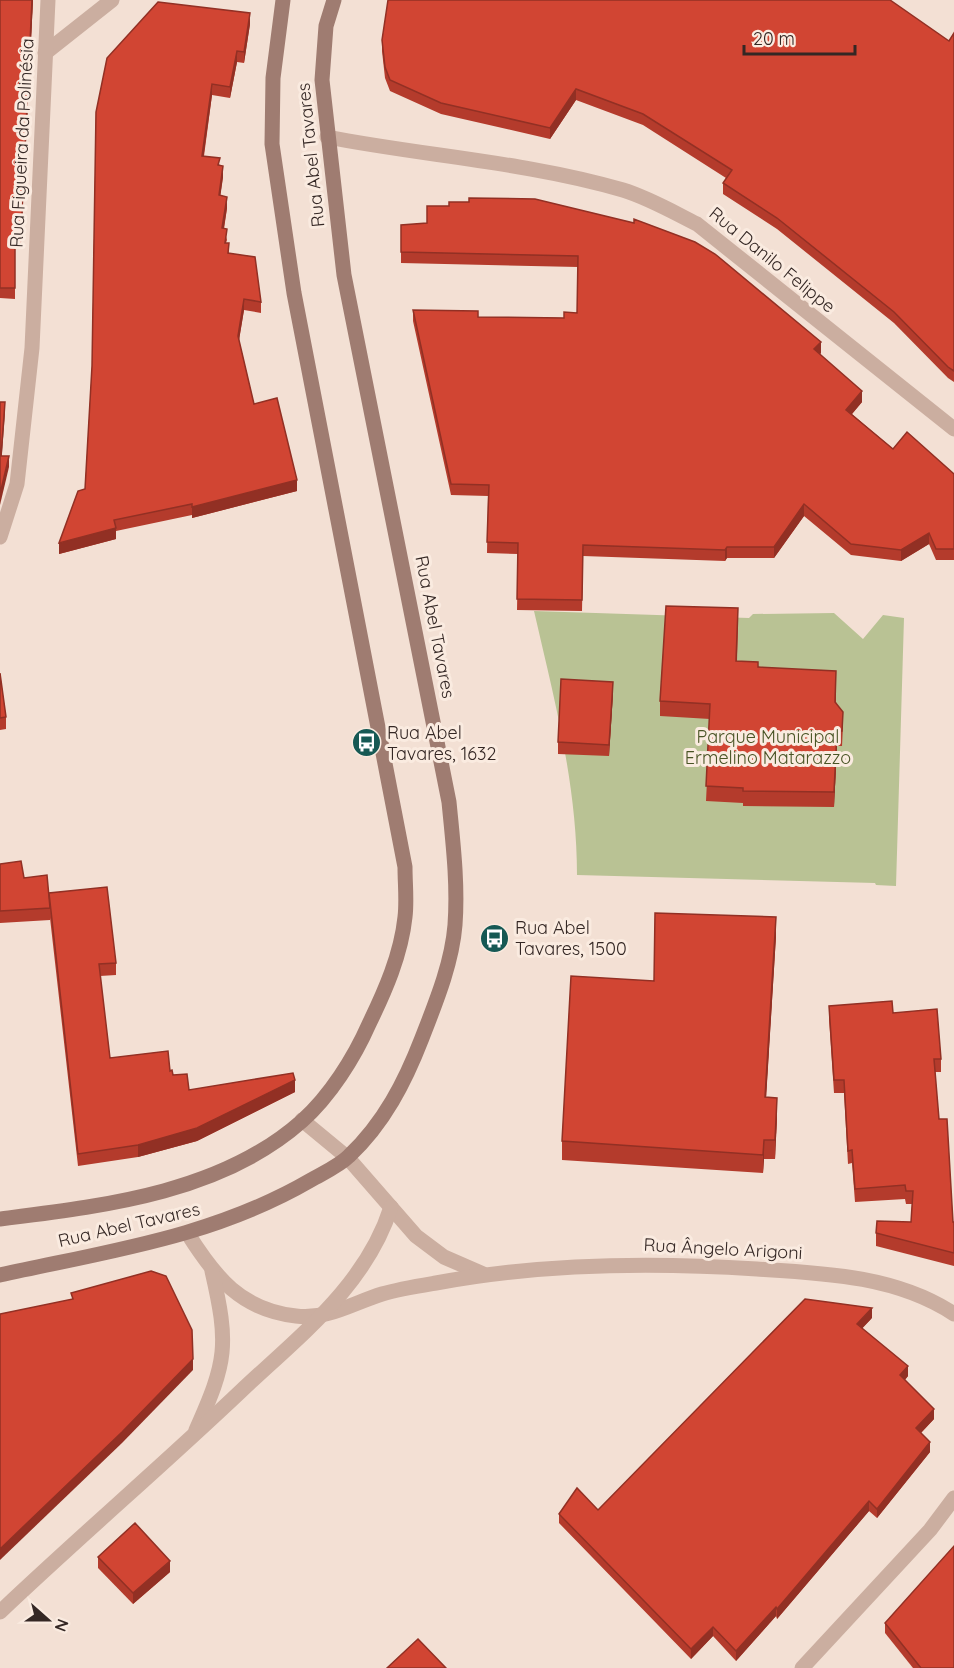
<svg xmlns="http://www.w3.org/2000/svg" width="954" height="1668" font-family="Quicksand,sans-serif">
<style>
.green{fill:#b9c294}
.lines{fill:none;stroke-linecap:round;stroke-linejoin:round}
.street{stroke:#cbaea0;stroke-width:15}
.secondary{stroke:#9f7c71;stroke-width:15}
.wall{fill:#b43b2c}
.shaded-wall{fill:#923024}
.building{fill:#d14533;stroke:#923024;stroke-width:1.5}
.labels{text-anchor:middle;stroke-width:6;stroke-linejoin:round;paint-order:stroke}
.street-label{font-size:18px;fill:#342724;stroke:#faebe0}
.poi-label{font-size:18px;fill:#342724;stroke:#faebe0;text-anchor:start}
.park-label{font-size:18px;fill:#495425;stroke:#faebe0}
</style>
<rect width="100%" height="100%" fill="#f3e0d4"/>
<path class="green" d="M534,611L749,618L753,614L834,613L863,639L883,615L904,618L896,886L876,885L875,883L577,875C577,784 554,698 534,611Z"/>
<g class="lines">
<g class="street">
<path d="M45,53L112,0"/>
<path d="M327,137C425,156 527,162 623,190C649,198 673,212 697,224L954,429"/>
<path d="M0,537L17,484L32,348L48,0"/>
<path d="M302,1120L348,1158L416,1236L444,1257L483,1274"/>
<path d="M188,1234C215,1277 241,1310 296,1316C327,1320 353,1303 382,1294C399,1289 418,1286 436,1283C542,1263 650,1262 757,1269C824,1273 897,1276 954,1314"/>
<path d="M196,1430C227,1361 229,1345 212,1271"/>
<path d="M0,1612C79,1537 162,1466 241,1391C299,1336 366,1286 391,1207"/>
<path d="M802,1668L930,1530L954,1498"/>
</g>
<g class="secondary">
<path d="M0,1219C103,1206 221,1193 302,1121C330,1096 354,1058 369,1024C385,991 401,955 405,917C407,901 405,884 405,867L294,293L272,144L273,78L283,0"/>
<path d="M0,1275C109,1251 213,1237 311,1180C323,1173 339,1166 349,1156C384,1123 405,1082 422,1038C436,1002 452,963 455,925C458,884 453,843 449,802L344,275L322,80L326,26L334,0"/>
</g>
</g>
<g class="wall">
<path d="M0,0H33L21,243H15V299L0,298Z"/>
<path d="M250,24L244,63L237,62L230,98L212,95L204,156L220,165L223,177L220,196L227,208L224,229L227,240L226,243L229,253L261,302V313L244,310L239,340L254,404L297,491L192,518V515L116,531V539L59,554L85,489L92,366L96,112Z"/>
<path d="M954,33V382L948,378L894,323L777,229L723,194V183L726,178L643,125L576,100L550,139L441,114L390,91L385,78L382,51V40L949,41Z"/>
<path d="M449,202L821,353L820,354L862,402L852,414L893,449L954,474V560H936L929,544L901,561L851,555L804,516L774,558H727L725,561L583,556L582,611L517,610L518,554L487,553L488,496L451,495L413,321V310L478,317L564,318L577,313L578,267L401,263V225L427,223L449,206Z"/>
<path d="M738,623L737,661L836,686V702L843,726L842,746H837L834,807L743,806V803L706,801L710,719L660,716V701Z"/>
<path d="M0,673L6,717V729L0,730Z"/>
<path d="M613,693L609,756L558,754V742Z"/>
<path d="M0,864L24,878L49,896L116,963V975L100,976L110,1058L170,1071L189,1090L295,1092L197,1141L138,1157L78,1166L50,918V920L0,923Z"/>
<path d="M776,936L766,1097L777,1117L775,1159H764L763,1173L562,1160V1141L654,981Z"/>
<path d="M829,1006L893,1013L941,1059V1072H935L939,1119L953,1222H954V1266L876,1246V1233L911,1222L912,1204H906L905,1199L855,1202L852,1163L848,1164L844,1093H834L829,1019Z"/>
<path d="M872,1318L862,1328L908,1376L905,1380L934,1419L921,1433L930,1452L877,1518L869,1511L777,1619L776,1616L736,1661L713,1636L691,1659L559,1523V1514L598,1510Z"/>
<path d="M98,1557L170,1572L133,1604L98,1568Z"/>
<path d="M885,1623L954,1668H913L885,1633Z"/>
</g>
<g class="shaded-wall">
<path d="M32,0H33L21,243V233Z"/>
<path d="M250,13V24L244,63V52Z"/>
<path d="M237,51V62L230,98V87Z"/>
<path d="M212,84V95L202,167V156Z"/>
<path d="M576,89V100L550,139V128Z"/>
<path d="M223,166V177L219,206V195Z"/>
<path d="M227,197V208L222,239V228Z"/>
<path d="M244,299V310L238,346V336Z"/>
<path d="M821,342V353L814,360V349Z"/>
<path d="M862,391V402L846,421V410Z"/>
<path d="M5,402V413L1,467V456Z"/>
<path d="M9,456V467L0,505V494Z"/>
<path d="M297,480V491L192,518V507Z"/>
<path d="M804,504V516L774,558V547Z"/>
<path d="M116,528V539L59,554V543Z"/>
<path d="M929,533V544L901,561V550Z"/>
<path d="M727,547V558L725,561V550Z"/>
<path d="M613,682V693L609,756V745Z"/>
<path d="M837,731V746L834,807V792Z"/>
<path d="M776,917V936L765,1116V1097Z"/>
<path d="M295,1080V1092L197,1141L138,1157V1145Z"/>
<path d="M777,1098V1117L775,1159V1140Z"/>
<path d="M764,1140V1159L763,1173V1155Z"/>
<path d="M872,1308V1318L857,1334V1324Z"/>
<path d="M193,1359V1370L122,1443L0,1560V1549Z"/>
<path d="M908,1366V1376L900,1385V1375Z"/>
<path d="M934,1409V1419L916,1438V1428Z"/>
<path d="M930,1442V1452L877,1518V1509Z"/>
<path d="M869,1501V1511L777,1619V1609Z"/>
<path d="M170,1561V1572L133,1604V1593Z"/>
<path d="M776,1607V1616L736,1661V1651Z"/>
<path d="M713,1627V1636L691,1659V1649Z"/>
</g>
<g class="building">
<path d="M0,0H32L21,233L15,232V288H0Z"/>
<path d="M388,0H890L949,41L954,33V371L948,367L894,312L777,218L723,183L732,170L643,114L576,89L550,128L441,103L390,80L385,67L382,40Z"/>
<path d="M158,2L250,13L244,52L237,51L230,87L212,84L202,156L220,158L218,165L223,166L219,195L227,197L222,228L227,229L225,243H229L228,253L255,257L261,302L244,299L238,336L254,404L277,398L297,480L192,507V504L114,520L116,528L59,543L78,491L85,489L92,366L96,112L107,58Z"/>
<path d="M469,198L535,199L634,223V219L695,242L715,254L821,342L814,349L862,391L846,410L893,449L907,432L954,474V549H936L929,533L901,550L851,544L804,504L774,547H727L725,550L583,545L582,600L517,599L518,543L487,542L489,485L451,484L413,310L478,311V317L564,318V312L577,313L578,256L401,252V225L427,223V206H449V202H469Z"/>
<path d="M0,402H5L1,456H9L0,494Z"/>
<path d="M666,606L738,608L736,661L758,662V667L836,671L835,702L843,712L842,731H837L834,792L743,791V788L706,786L710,704L660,701Z"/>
<path d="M0,673L6,717L0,718Z"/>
<path d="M561,679L613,682L609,745L558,742Z"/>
<path d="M21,861L24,878L47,875L50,908L0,911V864Z"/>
<path d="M107,887L116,963L99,964L110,1058L168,1051L170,1071L172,1070L173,1075L187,1074L189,1090L293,1073L295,1080L197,1128L138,1145L78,1154L49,893Z"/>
<path d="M655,913L776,917L765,1097L777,1098L775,1140H764L763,1155L562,1141L571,976L654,981Z"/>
<path d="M892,1001L893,1013L937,1009L941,1059H934L939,1119H947L953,1222H954V1253L876,1233L877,1221L911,1222L913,1191H906L905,1185L855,1189L852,1150L848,1151L844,1080H834L829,1006Z"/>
<path d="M151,1271L166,1276L192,1330L193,1359L122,1432L0,1549V1314L73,1299L71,1293Z"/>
<path d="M805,1299L872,1308L857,1324L908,1366L900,1375L934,1409L916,1428L930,1442L877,1509L869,1501L777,1609L776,1607L736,1651L713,1627L691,1649L559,1514L577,1488L598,1510Z"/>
<path d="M135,1523L170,1561L133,1593L98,1557Z"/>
<path d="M954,1546V1668H921L885,1623Z"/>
<path d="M418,1639L446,1668H387Z"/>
</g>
<defs>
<symbol id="bus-disc" viewBox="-11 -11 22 22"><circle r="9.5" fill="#165954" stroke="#faebe0"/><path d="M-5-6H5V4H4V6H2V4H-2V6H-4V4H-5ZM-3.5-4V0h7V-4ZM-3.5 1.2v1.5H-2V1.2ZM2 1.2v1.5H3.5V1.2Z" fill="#fff"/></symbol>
</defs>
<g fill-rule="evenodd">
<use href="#bus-disc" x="350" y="726" width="33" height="33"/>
<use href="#bus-disc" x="478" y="922" width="33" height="33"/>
</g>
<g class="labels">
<g class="street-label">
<text transform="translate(22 143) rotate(-87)" y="6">Rua Figueira da Polinésia</text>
<text transform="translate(311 155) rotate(-96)" y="6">Rua Abel Tavares</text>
<text transform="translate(772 260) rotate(39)" y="6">Rua Danilo Felippe</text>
<text transform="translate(435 627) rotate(79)" y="6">Rua Abel Tavares</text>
<text transform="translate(129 1225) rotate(-13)" y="6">Rua Abel Tavares</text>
<text transform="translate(723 1249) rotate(3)" y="6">Rua Ângelo Arigoni</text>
</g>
<g class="poi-label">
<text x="387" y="739">Rua Abel<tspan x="387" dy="21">Tavares, 1632</tspan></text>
<text x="515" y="934">Rua Abel<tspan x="515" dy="21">Tavares, 1500</tspan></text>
</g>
<g class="park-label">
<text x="768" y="743">Parque Municipal<tspan x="768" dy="21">Ermelino Matarazzo</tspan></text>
</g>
</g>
<g transform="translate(48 1620) rotate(111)" stroke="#faebe0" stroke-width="4.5" paint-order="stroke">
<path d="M0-4.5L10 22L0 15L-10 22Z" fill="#342724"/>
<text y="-9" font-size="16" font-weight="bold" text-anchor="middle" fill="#342724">N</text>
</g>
<path d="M744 45v9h111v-9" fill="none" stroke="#342724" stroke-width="3"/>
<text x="753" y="45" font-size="18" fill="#342724" stroke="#faebe0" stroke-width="4.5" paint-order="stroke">20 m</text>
</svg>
